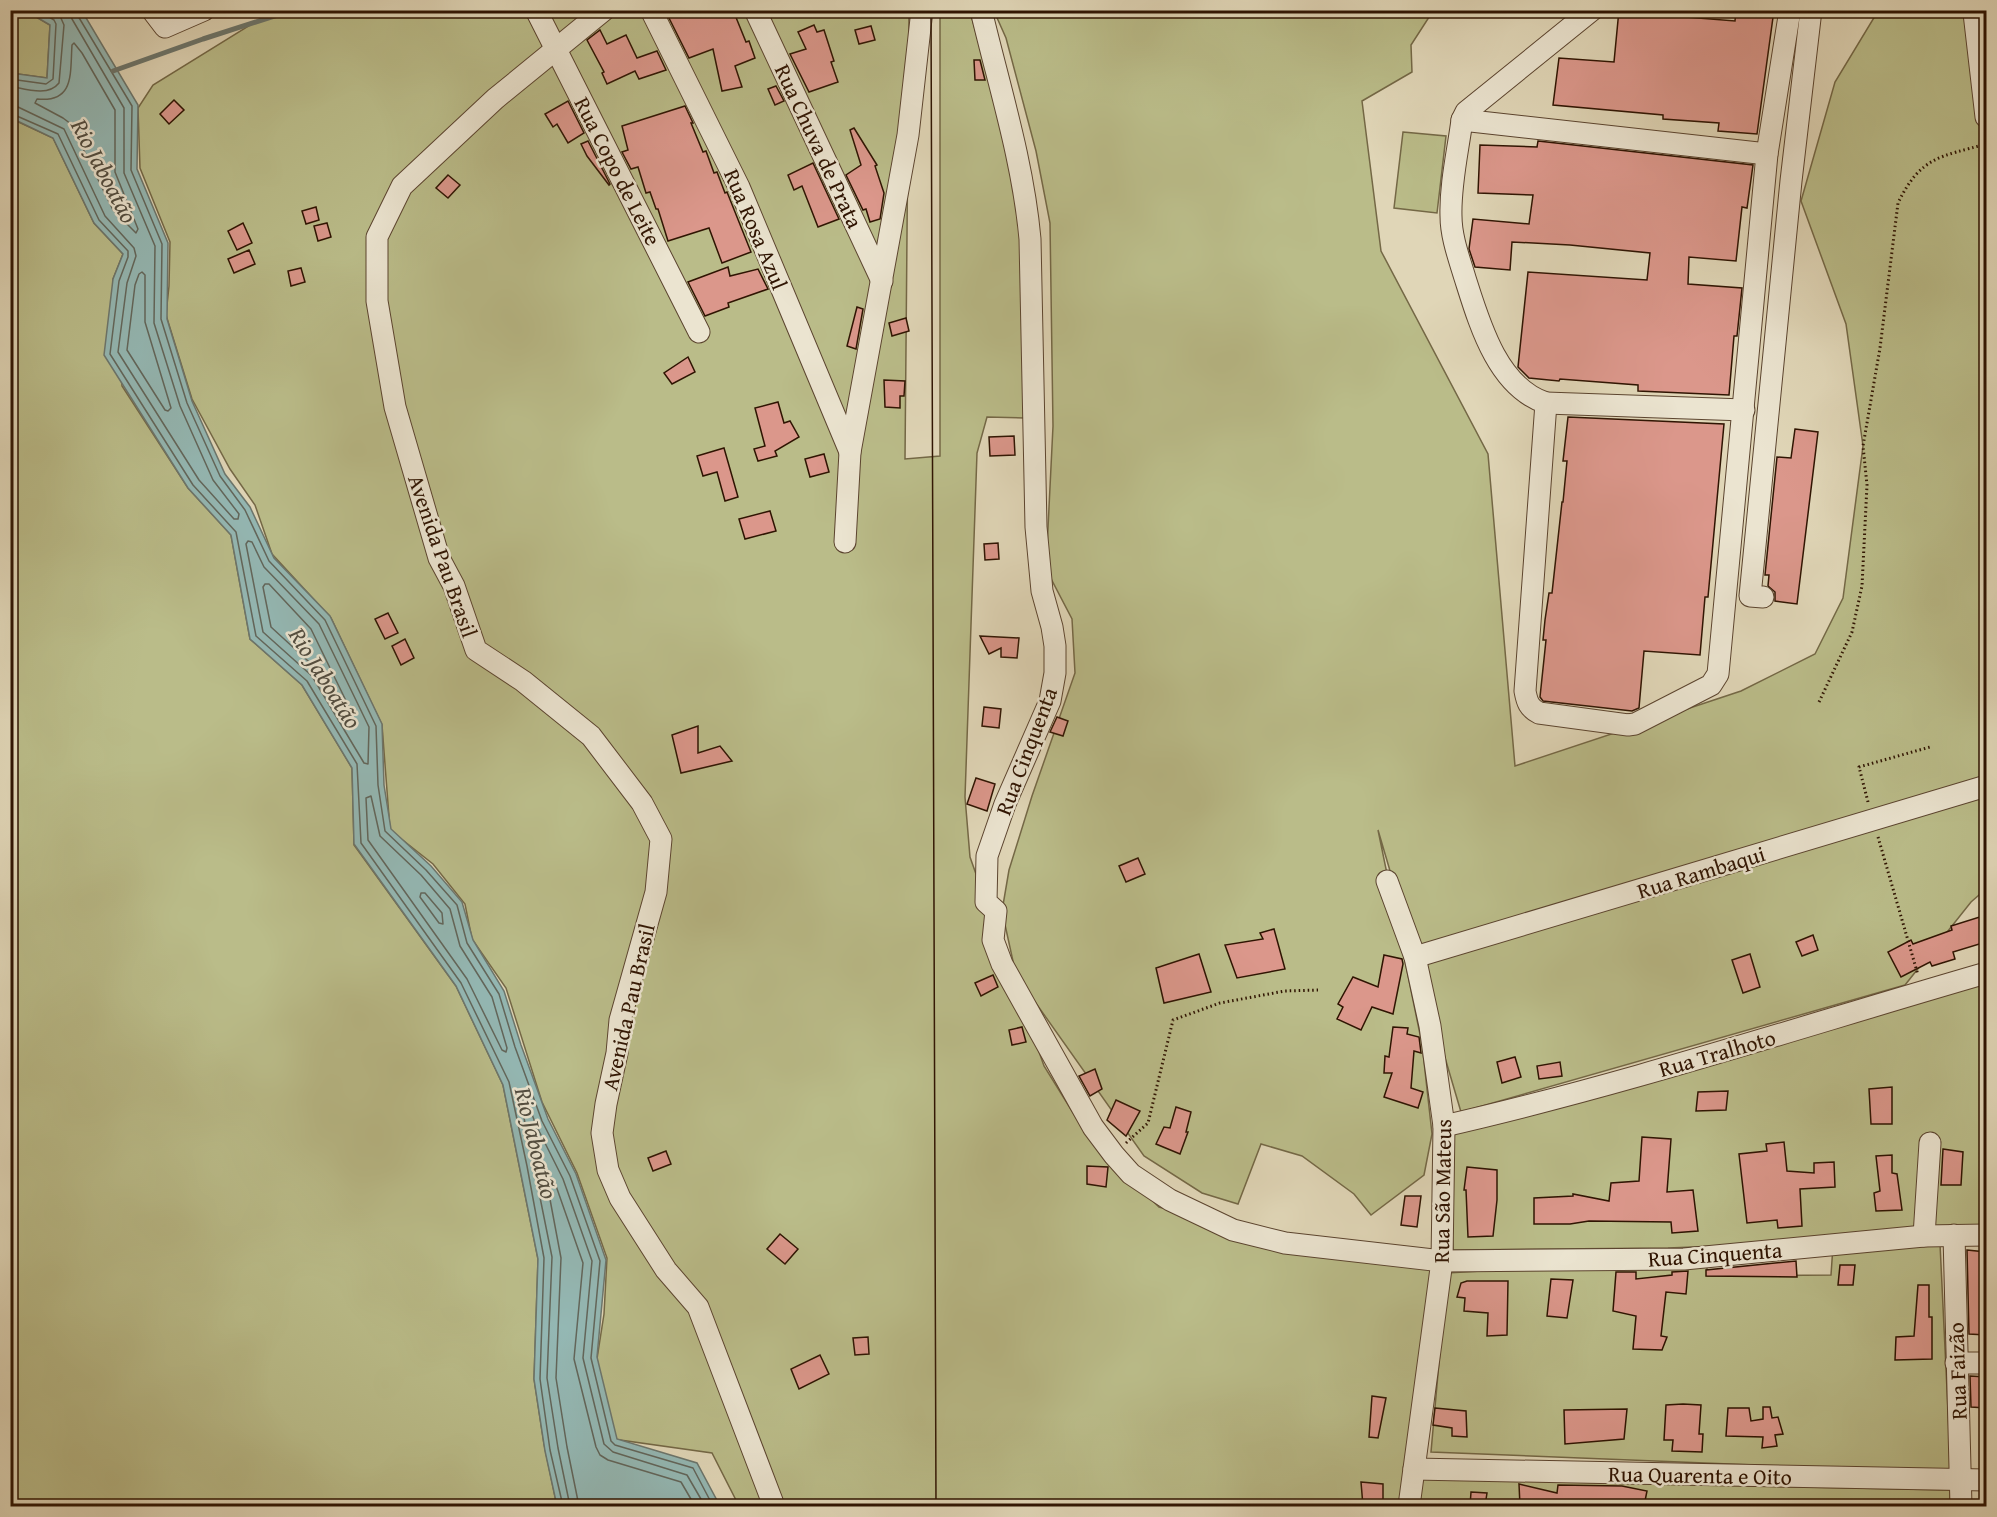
<svg xmlns="http://www.w3.org/2000/svg" width="1997" height="1517" font-family="'Gentium Book Plus',serif">
<style>
.green{fill:#babc89;stroke:#746846;stroke-width:1.5}
.water{fill:#94b8b4;stroke:#6c766d;stroke-width:1.5}
.lines{fill:none;stroke-linecap:round;stroke-linejoin:round}
.shore{stroke:#62665b;stroke-width:1.5}
.stream{stroke:#6c766d;stroke-width:5}
.building{fill:#db978b;stroke:#2f1402;stroke-width:1.5}
.minor-casing{stroke:#5b442f;stroke-width:23}
.path{stroke:#2f1402;stroke-width:3;stroke-dasharray:1.5 3;stroke-linecap:butt}
.minor{stroke:#ebe4d0;stroke-width:21}
.tram{stroke:#2f1402;stroke-width:1.5}
.labels{text-anchor:middle;stroke-width:5;stroke-linejoin:round;paint-order:stroke}
.street-label{font-size:22px;fill:#2f1402;stroke:#ebe4d0}
.water-label{font-size:24px;font-style:italic;fill:#524d40;stroke:#ebe4d0}
</style>
<rect width="100%" height="100%" fill="#e0d6b7"/>
<filter id="stains"><feTurbulence type="fractalNoise" baseFrequency=".00333" numOctaves="4"/><feColorMatrix values="0 0 0 0 .2 0 0 0 0 .09 0 0 0 0 .02 0 0 0 .5 -.17"/></filter>
<radialGradient id="worn" r=".72"><stop offset=".6" stop-color="#630" stop-opacity="0"/><stop offset="1" stop-color="#630" stop-opacity=".3"/></radialGradient>
<g class="green">
<path d="M11,11H26L50,25L47,78L11,73Z"/>
<path d="M273,11H909L905,459L940,456V11H970L1010,157L1021,233L1024,418L987,417L977,453L965,797L970,857L1044,1066L1088,1137L1159,1207L1302,1246L1442,1261L1403,1506H739L712,1453L613,1439L597,1359L604,1314L607,1258L577,1173L542,1102L506,988L472,939L465,904L433,864L390,830L382,725L331,618L272,554L255,505L230,469L192,399L166,315L169,286L170,242L140,168L138,108L153,85Z"/>
<path d="M994,11H1433L1411,45L1412,72L1362,101L1381,251L1488,454L1515,766L1741,691L1815,654L1843,598L1863,446L1846,324L1801,201L1835,82L1878,11H1986V889L1971,902L1905,985L1461,1112L1378,830L1422,1044L1432,1134L1424,1175L1371,1215L1354,1194L1302,1156L1261,1144L1238,1204L1202,1193L1144,1156L1016,975L1002,911L1009,870L1032,796L1075,673L1072,619L1046,569L1053,426L1050,223L1036,151L1006,38Z"/>
<path d="M10,118L53,138L94,223L123,254L113,279L122,386L188,488L231,535L250,639L302,685L352,768L354,845L456,986L503,1085L538,1259L534,1379L544,1444L557,1506H11Z"/>
<path d="M1403,132L1446,136L1437,213L1394,208Z"/>
<path d="M1986,983V1235L1668,1248L1453,1250L1447,1144L1449,1129Z"/>
<path d="M1940,1244L1951,1473L1431,1452L1447,1273L1707,1258V1276L1831,1275L1833,1246Z"/>
<path d="M1423,1479L1950,1490V1506H1418Z"/>
</g>
<path class="water" d="M26,11H82L138,105L137,169L168,243L167,319L192,401L225,474L250,507L274,558L330,616L382,724L384,785L391,829L431,866L462,902L473,940L504,991L521,1045L548,1119L576,1174L606,1260L597,1357L617,1439L697,1463L720,1506H557L545,1451L534,1379L538,1259L503,1085L456,986L354,844L352,768L302,685L250,639L231,535L188,488L104,355L113,279L123,254L94,223L53,138L11,118V73L47,78L50,25Z"/>
<g class="lines">
<g class="shore">
<path d="M78,10V16L132,106L131,170L162,244L161,319L187,403L220,476L245,510L269,561L325,620L376,726L378,785L385,831L426,870L457,905L467,943L499,994L515,1047L542,1121L570,1176L600,1261L591,1358L611,1441L615,1445L693,1468L713,1506"/>
<path d="M74,43L82,53L115,110V172L138,229L136,233L113,210L71,124L63,118L35,103L37,99C75,103 70,73 72,45Z"/>
<path d="M10,79L46,84L53,79L56,24L54,20L38,10"/>
<path d="M10,86C26,89 48,97 59,83L64,25L60,16L52,10"/>
<path d="M10,106L18,107L64,129L105,216L134,248L136,256L127,283L118,352L199,480L234,519H238L239,514L213,480L180,406L154,323L155,246L124,173V108L72,19L70,10"/>
<path d="M10,113L58,134L99,220L128,251V257L119,281L110,354L193,485L236,532L256,636L307,681L357,764L361,843L461,983L509,1082L527,1166L544,1258L540,1379L550,1450L563,1506"/>
<path d="M142,272L145,275V322L171,408L168,411L165,410L127,350L135,285L139,274Z"/>
<path d="M248,541L252,542L264,567L319,624L369,727L368,764L364,763L312,676L263,632L246,544Z"/>
<path d="M265,584H269L311,629L351,711L350,715L346,714L319,671L271,627L263,587Z"/>
<path d="M371,796L380,836L421,875L450,909L460,946L492,997L507,1048L506,1052L502,1050L467,979L368,840L366,798Z"/>
<path d="M421,893H425L442,913L443,924L439,923L420,897Z"/>
<path d="M570,1506L558,1448L547,1378L552,1257L521,1103L524,1099L527,1101L536,1125L563,1179L592,1261L583,1358L604,1444L613,1452L687,1475L705,1506"/>
<path d="M579,1506L567,1447L556,1378L561,1258L546,1178L549,1175L555,1183L583,1263L574,1359L596,1447L600,1455L608,1460L681,1482L695,1506"/>
</g>
<path class="stream" d="M113,71L203,39L293,10"/>
</g>
<g class="building">
<path d="M665,10H733L746,42L749,41L755,58L735,66L742,87L722,91L713,49L689,58Z"/>
<path d="M1619,10H1661V15L1735,21L1736,10H1774L1757,134L1718,131L1719,123L1663,119V115L1553,105L1559,58L1614,62Z"/>
<path d="M814,25L817,32L824,30L834,61L831,62L838,82L809,92L790,54L806,49L798,32Z"/>
<path d="M871,26L875,40L859,44L855,30Z"/>
<path d="M600,30L607,44L626,35L637,58L657,51L666,70L639,79L635,71L607,84L602,73L604,72L587,40Z"/>
<path d="M974,60H980L985,80H975Z"/>
<path d="M776,86L784,101L775,105L768,89Z"/>
<path d="M174,100L184,110L169,124L160,114Z"/>
<path d="M568,101L584,133L568,143L557,124L553,127L545,114Z"/>
<path d="M685,106L693,123H691L703,152L706,151L714,173L717,172L725,193L727,192L751,252L722,263L709,228L668,241L658,209H656L650,192L646,193L638,167L631,169L622,152L628,150L622,126Z"/>
<path d="M854,128L877,165L875,166L884,193L880,219L870,222L866,209L863,210L846,175L861,165L850,130Z"/>
<path d="M588,141L610,184L609,185L587,156L581,144Z"/>
<path d="M1538,141L1753,165L1747,208L1742,207L1736,261L1689,257L1688,284L1742,288L1737,336H1734L1729,395L1638,391V385L1560,379L1559,381L1529,378L1518,367L1528,272L1647,280L1650,253L1570,245L1512,242L1510,270L1475,267L1469,249L1473,219L1529,224L1533,195L1478,193L1480,145L1537,147Z"/>
<path d="M813,163L839,219L818,227L802,186L794,190L788,175Z"/>
<path d="M448,175L460,185L448,198L436,188Z"/>
<path d="M316,207L319,220L306,224L302,211Z"/>
<path d="M243,223L252,243L237,250L228,231Z"/>
<path d="M327,223L331,237L318,241L314,226Z"/>
<path d="M249,250L255,264L234,273L228,259Z"/>
<path d="M728,267L730,276L758,269L768,289L728,303L729,307L705,316L688,282Z"/>
<path d="M301,268L305,282L291,286L288,271Z"/>
<path d="M857,307L863,309L856,349L847,346Z"/>
<path d="M906,318L909,331L892,336L889,323Z"/>
<path d="M688,357L695,372L672,384L664,373Z"/>
<path d="M884,380L905,381L904,396H900V408L885,407Z"/>
<path d="M778,402L784,423L790,421L799,437L775,451L777,456L758,461L754,449L765,446L755,408Z"/>
<path d="M1568,417L1724,424L1708,597H1705L1700,655L1644,651L1639,708L1632,711L1543,701L1540,697L1546,640H1543L1545,620L1549,593H1552L1562,502H1563L1567,461H1563Z"/>
<path d="M1795,429L1818,432L1797,604L1775,601V592L1768,586L1769,575H1765L1777,457L1791,458Z"/>
<path d="M1014,436L1015,455L990,456L989,437Z"/>
<path d="M724,448L738,497L725,501L717,472L703,476L697,456Z"/>
<path d="M824,454L829,472L810,477L805,459Z"/>
<path d="M770,511L776,531L745,539L739,519Z"/>
<path d="M998,543L999,559L985,560L984,544Z"/>
<path d="M388,613L398,633L385,639L375,619Z"/>
<path d="M980,636L1019,638L1017,658L1001,657V648L989,654Z"/>
<path d="M405,639L414,658L401,665L392,646Z"/>
<path d="M984,707L1001,709L999,728L982,726Z"/>
<path d="M1057,717L1068,721L1063,736L1050,732Z"/>
<path d="M698,726V753L720,746L732,761L681,773L672,735Z"/>
<path d="M976,778L995,784L987,811L967,804Z"/>
<path d="M1138,858L1145,874L1126,882L1119,866Z"/>
<path d="M1986,915V942L1953,952L1955,959L1932,966L1930,962L1901,977L1888,952L1911,940L1913,944L1952,930L1951,926Z"/>
<path d="M1274,929L1285,969L1237,978L1225,945L1263,939L1260,933Z"/>
<path d="M1813,935L1818,950L1802,956L1796,942Z"/>
<path d="M1199,954L1211,992L1164,1003L1156,968Z"/>
<path d="M1750,954L1760,987L1743,993L1732,960Z"/>
<path d="M1384,955L1402,959L1403,964L1393,1014L1372,1007L1361,1030L1337,1019L1343,1007L1338,1004L1353,977L1378,987Z"/>
<path d="M993,975L998,987L981,996L975,983Z"/>
<path d="M1022,1027L1026,1042L1012,1045L1009,1030Z"/>
<path d="M1393,1027L1408,1028L1407,1034L1419,1037L1421,1053L1414,1051L1411,1088L1423,1092L1418,1108L1384,1097L1392,1073H1384L1385,1056L1389,1057Z"/>
<path d="M1515,1057L1521,1077L1502,1083L1497,1062Z"/>
<path d="M1560,1062L1562,1076L1539,1079L1537,1066Z"/>
<path d="M1095,1069L1102,1089L1090,1096L1079,1076Z"/>
<path d="M1892,1087V1124H1871L1869,1089Z"/>
<path d="M1728,1091L1726,1110L1696,1111L1698,1092Z"/>
<path d="M1116,1100L1140,1111L1126,1136L1107,1120Z"/>
<path d="M1176,1107L1191,1112L1186,1132H1188L1180,1154L1156,1144L1164,1127L1170,1128Z"/>
<path d="M1642,1137L1671,1139L1667,1192L1693,1190L1698,1231L1672,1233L1671,1222L1589,1221L1570,1224H1534V1198L1573,1196V1194L1609,1201L1611,1183L1639,1181Z"/>
<path d="M1784,1142L1787,1171L1814,1173V1163L1834,1162L1835,1187L1800,1189L1802,1226L1778,1228L1777,1220L1747,1223L1739,1154L1767,1151L1766,1144Z"/>
<path d="M1943,1149L1963,1152L1961,1185H1941Z"/>
<path d="M666,1151L671,1164L653,1171L648,1158Z"/>
<path d="M1892,1155V1173L1897,1174L1902,1210L1876,1211L1874,1193L1880,1191L1876,1156Z"/>
<path d="M1087,1166L1108,1167L1106,1187L1087,1184Z"/>
<path d="M1467,1167L1497,1170V1200L1493,1236L1468,1237L1466,1190H1464Z"/>
<path d="M1405,1196H1421L1417,1227L1401,1225Z"/>
<path d="M780,1234L798,1249L785,1264L767,1249Z"/>
<path d="M1967,1250L1986,1252V1335L1969,1334Z"/>
<path d="M1796,1261L1797,1277L1706,1276V1270Z"/>
<path d="M1840,1265H1855L1853,1285H1838Z"/>
<path d="M1688,1271L1686,1294L1666,1292L1661,1336L1667,1337L1662,1350L1633,1349L1636,1316L1613,1311L1616,1272H1636V1279L1672,1275V1272Z"/>
<path d="M1551,1279L1573,1280L1567,1318L1547,1316Z"/>
<path d="M1467,1281H1508L1507,1335L1487,1336L1488,1313L1464,1311L1465,1298L1457,1297L1461,1283Z"/>
<path d="M1918,1285H1929V1317H1932V1359L1895,1360L1896,1337L1914,1336Z"/>
<path d="M868,1337L869,1354L855,1355L853,1338Z"/>
<path d="M820,1355L829,1374L799,1389L791,1369Z"/>
<path d="M1970,1376L1986,1377V1408L1971,1407Z"/>
<path d="M1372,1396L1386,1398L1378,1438L1369,1437Z"/>
<path d="M1683,1404L1701,1405L1699,1434H1703L1702,1452L1672,1451L1673,1440H1664L1666,1405Z"/>
<path d="M1763,1407H1770L1772,1418L1778,1417L1783,1434L1775,1435L1777,1446L1762,1448L1763,1437L1726,1436L1728,1408H1749L1751,1421L1763,1419Z"/>
<path d="M1435,1408L1466,1411L1467,1437L1452,1436V1428L1433,1425Z"/>
<path d="M1627,1409L1624,1439L1565,1444L1564,1410Z"/>
<path d="M1361,1482L1383,1484V1506H1363Z"/>
<path d="M1519,1484L1557,1493L1558,1485L1622,1486L1647,1491L1644,1506H1520Z"/>
<path d="M1471,1492L1487,1493L1485,1506H1470Z"/>
</g>
<g class="lines">
<defs>
<g id="minor">
<path d="M152,10L165,27L204,10"/>
<path d="M536,10L699,332"/>
<path d="M604,10L495,99L402,186L377,237V301L395,407L439,558L454,586L476,650L523,681L591,736L642,803L661,839L656,892L620,1020L617,1053L606,1104L602,1133L608,1170L620,1198L666,1270L698,1307L774,1506"/>
<path d="M651,10L739,187L850,452"/>
<path d="M755,10L882,281"/>
<path d="M981,10C999,86 1023,161 1030,239L1036,527L1042,591L1052,627L1055,646V673L1050,701L1005,804L987,856L986,902L996,911L993,940L1002,964L1093,1127L1114,1155L1131,1174L1170,1200L1233,1230L1285,1243L1442,1261L1684,1259L1924,1236L1986,1235"/>
<path d="M1592,10L1466,112L1462,120C1458,151 1450,184 1451,216C1451,237 1459,258 1465,278C1479,322 1497,387 1546,403L1525,691C1527,702 1529,708 1539,713L1628,725L1635,724L1711,685L1718,674L1767,154L1790,10"/>
<path d="M1974,13L1986,117"/>
<path d="M1462,120L1767,154"/>
<path d="M1546,403L1744,410"/>
<path d="M845,542L850,452L908,135L922,10"/>
<path d="M1763,597L1750,596L1791,181L1811,10"/>
<path d="M1387,881L1415,957L1430,1026L1444,1126L1442,1261L1409,1506"/>
<path d="M1415,957L1986,786"/>
<path d="M1444,1126C1628,1084 1806,1025 1986,973"/>
<path d="M1954,1235L1961,1506"/>
<path d="M1924,1236L1930,1143"/>
<path d="M1956,1363H1986"/>
<path d="M1414,1469L1986,1480"/>
</g>
</defs>
<use href="#minor" class="minor-casing"/>
<g class="path">
<path d="M1819,702L1852,632L1862,586L1867,485L1863,446L1880,348L1898,203C1921,156 1940,157 1986,144"/>
<path d="M1868,802L1859,767L1930,747"/>
<path d="M1878,837L1918,975"/>
<path d="M1126,1143L1148,1123L1173,1020L1220,1003L1285,991L1318,990"/>
</g>
<use href="#minor" class="minor"/>
<path class="tram" d="M931,10L936,1506"/>
</g>
<g class="labels">
<g class="street-label">
<text transform="translate(819 146) rotate(65)" y="8">Rua Chuva de Prata</text>
<text transform="translate(618 171) rotate(63)" y="8">Rua Copo de Leite</text>
<text transform="translate(756 229) rotate(67)" y="8">Rua Rosa Azul</text>
<text transform="translate(443 556) rotate(71)" y="8">Avenida Pau Brasil</text>
<text transform="translate(1026 751) rotate(-69)" y="8">Rua Cinquenta</text>
<text transform="translate(1701 872) rotate(-17)" y="8">Rua Rambaqui</text>
<text transform="translate(628 1007) rotate(-77)" y="8">Avenida Pau Brasil</text>
<text transform="translate(1717 1053) rotate(-16)" y="8">Rua Tralhoto</text>
<text transform="translate(1442 1191) rotate(-89)" y="8">Rua São Mateus</text>
<text transform="translate(1715 1254) rotate(-4)" y="8">Rua Cinquenta</text>
<text transform="translate(1957 1371) rotate(-92)" y="8">Rua Faizão</text>
<text transform="translate(1700 1475) rotate(1)" y="8">Rua Quarenta e Oito</text>
</g>
<g class="water-label">
<text transform="translate(104 171) rotate(62)" y="8">Rio Jaboatão</text>
<text transform="translate(325 678) rotate(58)" y="8">Rio Jaboatão</text>
<text transform="translate(536 1143) rotate(76)" y="8">Rio Jaboatão</text>
</g>
</g>
<rect width="1997" height="1517" fill="none" stroke="#e0d6b7" stroke-width="36"/>
<rect x="12" y="12" width="1973" height="1493" fill="none" stroke="#2f1402" stroke-width="3"/>
<rect x="18" y="18" width="1961" height="1481" fill="none" stroke="#2f1402" stroke-width="1.5"/>
<rect width="100%" height="100%" filter="url(#stains)"/>
<rect width="100%" height="100%" fill="url(#worn)"/>
</svg>
